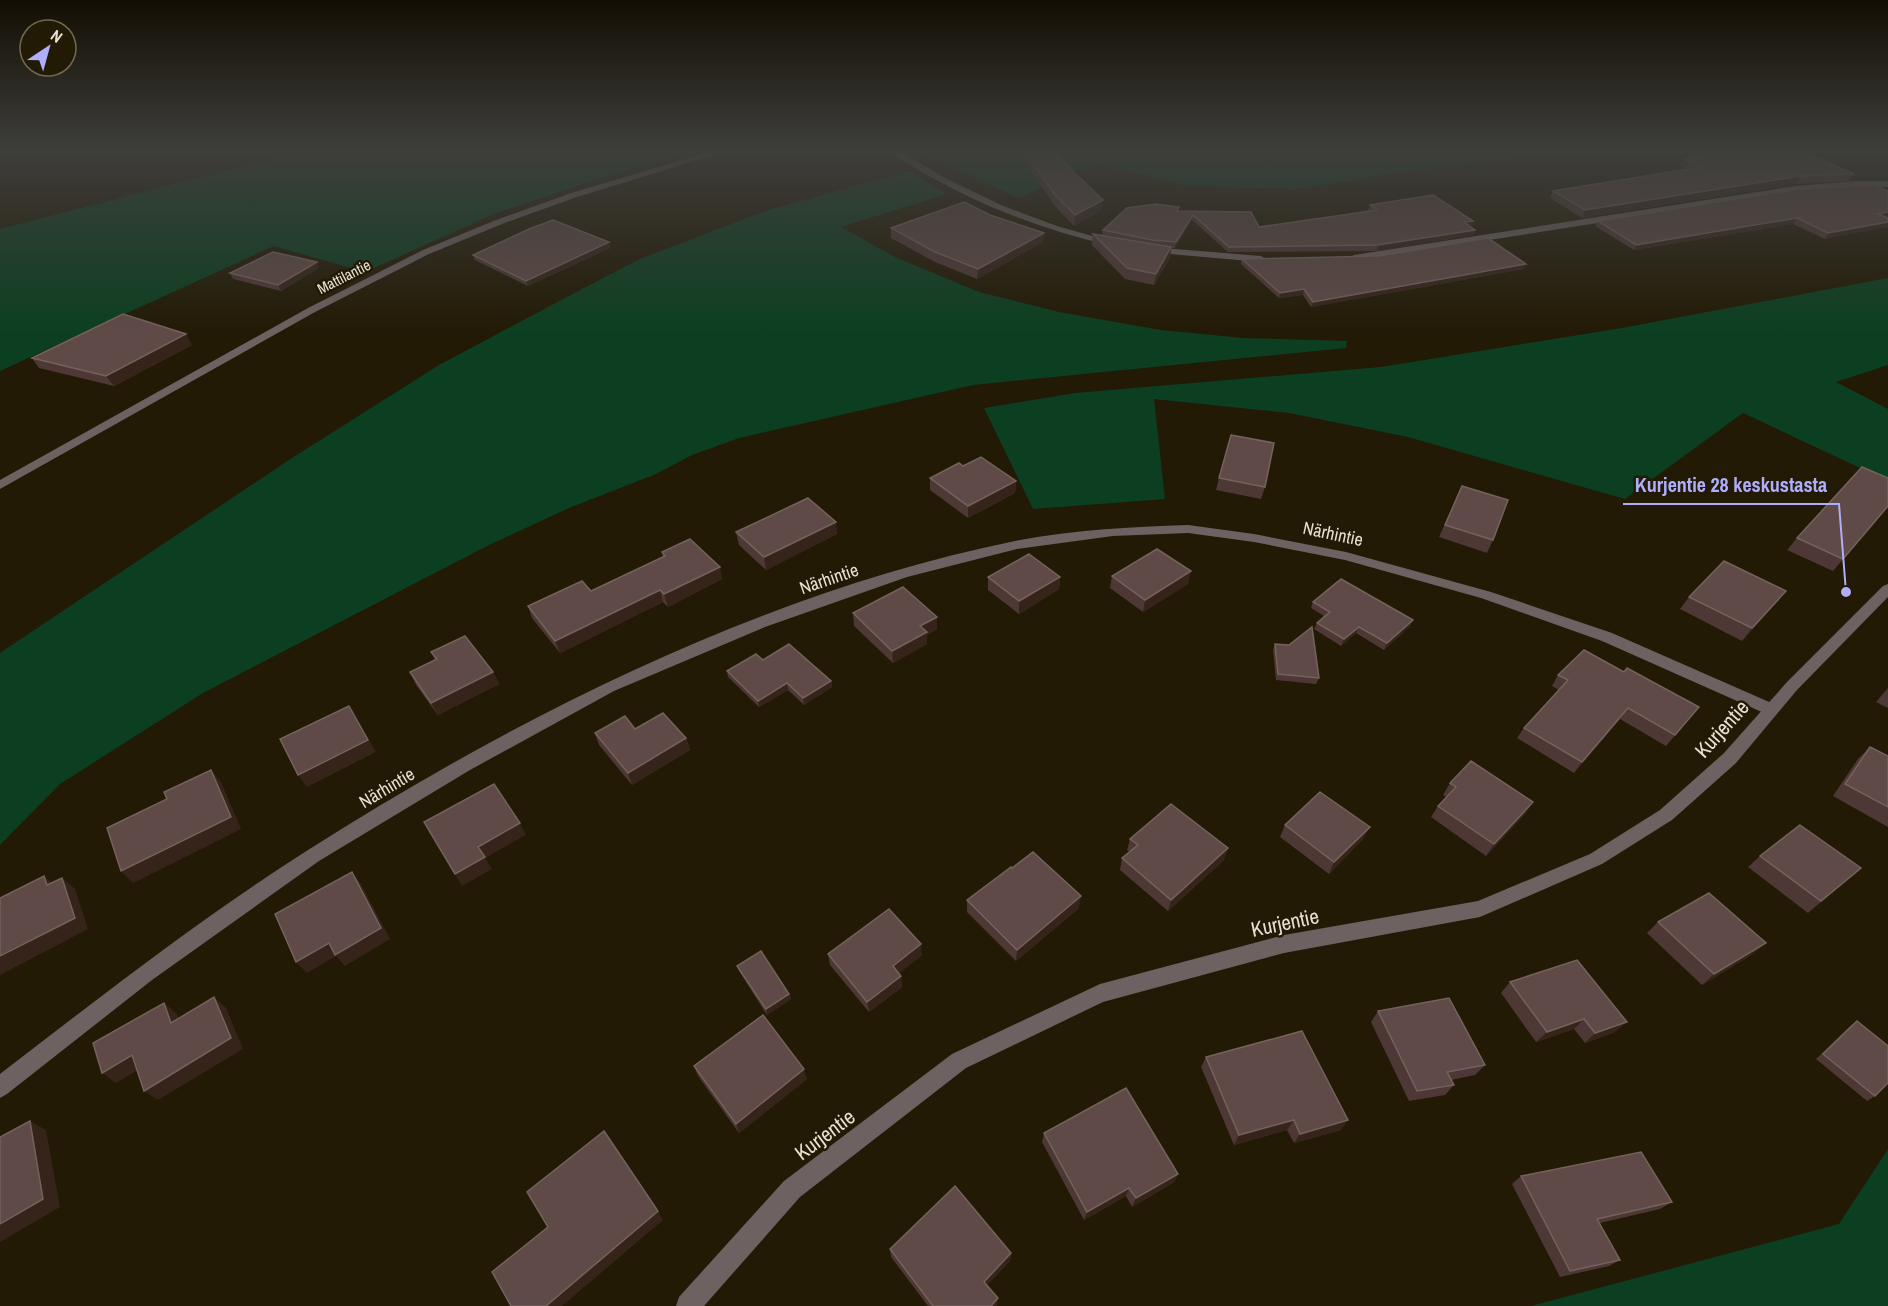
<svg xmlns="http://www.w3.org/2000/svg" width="1888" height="1306" font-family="'Archivo Narrow',sans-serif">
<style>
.green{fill:#0c3f21}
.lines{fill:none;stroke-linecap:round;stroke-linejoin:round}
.minor{fill:#6e6161;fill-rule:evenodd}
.tertiary{fill:#6e6161;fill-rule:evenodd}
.wall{fill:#4e3836}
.shaded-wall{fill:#36241b}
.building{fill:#5f4a47;stroke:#74625d;stroke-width:1.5}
.labels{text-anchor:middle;stroke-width:5;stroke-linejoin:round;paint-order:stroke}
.far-street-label{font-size:15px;fill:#e7e1d4;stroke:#221a05}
.street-label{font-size:18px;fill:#e7e1d4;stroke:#221a05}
.near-street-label{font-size:21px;fill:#e7e1d4;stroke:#221a05}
.leader{fill:none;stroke:#aeaefb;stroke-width:2}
.callout-dot{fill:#aeaefb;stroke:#221a05;stroke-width:2}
.callout-label{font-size:20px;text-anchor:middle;font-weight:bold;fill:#aeaefb;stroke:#221a05;stroke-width:5;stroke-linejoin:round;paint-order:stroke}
</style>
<rect width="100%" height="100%" fill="#221a05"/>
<g class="green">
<path d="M306,150H703L623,171L496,213L365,272L274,246L0,371V229Z"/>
<path d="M921,150H1568L1404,172L1297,189L1189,186L1095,163L1018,198L942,163Z"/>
<path d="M909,171L947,194L841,227L895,257L979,292L1059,312L1161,330L1243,338L1347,341L1346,348L973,385L739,438L692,455L656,474L569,508L489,545L203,693L60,784L0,845V653L292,458L439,365L584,288L640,259L768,210Z"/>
<path d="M1888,278V365L1836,382L1888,409V481L1743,413L1625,499L1408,437L1289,413L1154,399L1165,499L1033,509L984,408L1075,393L1381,367L1622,328Z"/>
<path d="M1888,1149V1306H1531L1839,1224Z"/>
</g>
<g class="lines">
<g class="minor">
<path d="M888,150H898L947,179L1001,205L1057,226L1117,243L1112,246C1048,231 988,209 931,177C917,169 901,161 888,150Z"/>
<path d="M1857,181H1888V187L1796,192L1354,261L1349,258L1354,255L1796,186Z"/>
<path d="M1150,247L1261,256L1266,259L1261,262L1147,252L1145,250Z"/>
<path d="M1188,525L1254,534L1346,552L1491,592L1612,633L1776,705L1778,709L1776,713H1764L1602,641L1481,598L1345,560L1254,542L1188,533L1113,536L1017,549L907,577L765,627L614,691L470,770L319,861L152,980L7,1094L0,1098V1074C100,997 201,918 308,850C522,714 765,592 1015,541C1072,530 1130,527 1188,525Z"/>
</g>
<g class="tertiary">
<path d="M716,150H730L577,197L502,224L429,254L315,312L0,489V480L308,308L423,250L496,220L571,193Z"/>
<path d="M1888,584V597L1797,690L1736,763L1672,820L1602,864L1480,917L1284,953L1103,1002L966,1068L800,1197L704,1306H676L679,1297L784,1181L952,1054L1100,984L1284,935L1478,901L1590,854L1660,810L1724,753L1787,682L1883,586Z"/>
</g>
</g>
<g class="wall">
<path d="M1016,150H1051L1102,210L1074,226L1055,206Z"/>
<path d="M1684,159L1854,174L1849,181L1796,184L1582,218L1550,198L1553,191L1688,169L1680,166Z"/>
<path d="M1888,191V217L1825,239L1793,224L1634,250L1595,226L1598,221Z"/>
<path d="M1370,205L1473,221L1471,226H1470L1475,230L1473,235L1377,251L1228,252L1192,220L1175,248H1171L1170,258L1154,285L1125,279L1092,245L1093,234L1102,235L1103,230L1179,207L1178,211L1259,227L1369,211L1368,210Z"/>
<path d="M891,228L1043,242L977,279L935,262L891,238Z"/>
<path d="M609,242L610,248L528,286L475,260L473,255Z"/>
<path d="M1242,259L1526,264L1524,269L1311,307L1303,295L1279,298L1241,264Z"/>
<path d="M319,268L281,291L233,279L230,273Z"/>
<path d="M192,345L114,386L39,368L32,358Z"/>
<path d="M963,466L1016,481L1015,493L968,518L930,490V478Z"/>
<path d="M1219,478L1265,487L1261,499L1216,490Z"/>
<path d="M1462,486L1493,540L1487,553L1439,537Z"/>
<path d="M1888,506L1833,571L1787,550L1797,538Z"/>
<path d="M736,532L837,534L766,570L739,545Z"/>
<path d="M662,552L722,579L668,607L663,602L560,653L532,618L528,606L591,591L663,557Z"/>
<path d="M1112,576L1188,584L1143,612L1110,588Z"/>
<path d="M988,577H1060L1059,589L1019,614L988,590Z"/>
<path d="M1689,597L1776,603L1742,641L1680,609Z"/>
<path d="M1313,602L1413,620L1410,626L1384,650L1356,633L1341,646L1314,629L1317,623L1324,616L1311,608Z"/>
<path d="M853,613L937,629L927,635V644L893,663L854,626Z"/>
<path d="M1275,644L1289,645L1319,678L1316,684L1276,680L1273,650Z"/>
<path d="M431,652L493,672L499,684L438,715L416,685L410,672L435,660Z"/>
<path d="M763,660L831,681L832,687L804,705L788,690L759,707L728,677L727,671Z"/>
<path d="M1558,675L1699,707L1666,746L1620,719L1574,773L1517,738L1524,728L1559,690L1552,686Z"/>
<path d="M1888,688V708L1876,702Z"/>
<path d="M635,729L686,738L690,750L632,785L599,745L595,733Z"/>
<path d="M1870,747L1888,756V827L1833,796L1858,759Z"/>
<path d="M1450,783L1533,802L1525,814L1486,856L1431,817L1438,806L1446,797L1443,795Z"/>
<path d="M1285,825L1363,839L1329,874L1280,837Z"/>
<path d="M1130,839L1224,860L1168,911L1120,870L1122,858L1130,852L1127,850Z"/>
<path d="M1760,856L1861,868L1808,913L1748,867Z"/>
<path d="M967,900L1079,908L1016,961L967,912Z"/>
<path d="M1658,922L1753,954L1702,985L1647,933Z"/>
<path d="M828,954L922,955L899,973L901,976L902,987L869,1012L830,965Z"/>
<path d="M737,966L789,994L791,999L767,1015L739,971Z"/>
<path d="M1510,982L1615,1032L1585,1043L1574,1029L1536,1042L1501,993Z"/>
<path d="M1378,1011L1485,1065L1475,1075L1451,1080L1454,1085L1445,1095L1409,1101L1371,1022Z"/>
<path d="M1857,1021L1875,1096L1867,1101L1816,1059L1849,1027Z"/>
<path d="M1206,1057L1341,1130L1294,1143L1287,1130L1234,1145L1201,1067Z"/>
<path d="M694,1066L807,1079L739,1133L698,1076Z"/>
<path d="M1044,1133L1178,1174L1174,1182L1132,1207L1126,1196L1084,1220L1042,1142Z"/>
<path d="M1521,1176L1672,1202L1660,1209L1600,1223L1620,1260L1609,1266L1560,1277L1512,1184Z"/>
<path d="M890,1249L1011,1253L1010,1261L987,1285L997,1306H928L891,1257Z"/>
</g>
<g class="shaded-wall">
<path d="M1800,176L1796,184L1582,218L1585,210Z"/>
<path d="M1103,200L1102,210L1074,226L1075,215Z"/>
<path d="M1888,212V217L1875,219L1878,214Z"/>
<path d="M1193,215L1192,220L1175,248L1176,242Z"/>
<path d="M1797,218L1793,224L1634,250L1636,245Z"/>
<path d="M1473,221L1471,226L1462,227L1464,222Z"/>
<path d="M1888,222V227L1825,239L1828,233Z"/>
<path d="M1475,230L1473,235L1377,251L1378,245Z"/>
<path d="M1044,233L1043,242L977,279L978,269Z"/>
<path d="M609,242L610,248L528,286L526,281Z"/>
<path d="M1171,247L1170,258L1154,285L1156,274Z"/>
<path d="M317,262L319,268L281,291L278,285Z"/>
<path d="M1526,264L1524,269L1311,307L1313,302Z"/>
<path d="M1304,289L1303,295L1279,298L1280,293Z"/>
<path d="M186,334L192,345L114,386L106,376Z"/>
<path d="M1016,481L1015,493L968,518V506Z"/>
<path d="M836,522L837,534L766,570L764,557Z"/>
<path d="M720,567L722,579L668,607L664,594Z"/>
<path d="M1191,571L1188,584L1143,612L1145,600Z"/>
<path d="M1060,577L1059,589L1019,614V601Z"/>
<path d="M660,590L663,602L560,653L555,641Z"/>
<path d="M1786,591L1776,603L1742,641L1752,628Z"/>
<path d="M937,617V629L927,635V644L893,663L892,651L920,626Z"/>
<path d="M1413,620L1410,626L1384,650L1387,643Z"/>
<path d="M1359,627L1356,633L1341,646L1344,639Z"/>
<path d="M493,672L499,684L438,715L431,703Z"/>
<path d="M831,681L832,687L804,705L803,698Z"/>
<path d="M787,683L788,690L759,707L758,701Z"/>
<path d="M349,706L376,752L307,787L298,775Z"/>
<path d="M1628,708L1620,719L1574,773L1582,762Z"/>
<path d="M686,738L690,750L632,785L628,773Z"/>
<path d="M211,770L221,782L241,829L133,883L121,871Z"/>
<path d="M1533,802L1525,814L1486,856L1494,844Z"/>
<path d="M520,823L526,835L485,858L492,869L462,886L455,874L478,847Z"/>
<path d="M1370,827L1363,839L1329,874L1334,862Z"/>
<path d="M1228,848L1224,860L1168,911L1171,900Z"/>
<path d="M352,872L361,884L390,939L345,966L336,956L307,973L296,962Z"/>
<path d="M44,876L58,888L47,885Z"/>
<path d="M62,878L75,889L88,929L0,975V956Z"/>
<path d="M1081,896L1079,908L1016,961L1017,950Z"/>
<path d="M1766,943L1753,954L1702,985L1714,974Z"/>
<path d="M921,944L922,955L894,977L893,966Z"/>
<path d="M901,976L902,987L869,1012L867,1002Z"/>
<path d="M789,994L791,999L767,1015L766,1009Z"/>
<path d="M214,997L226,1008L243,1049L158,1100L144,1091Z"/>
<path d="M164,1003L177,1014L184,1033L171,1023Z"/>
<path d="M1584,1019L1574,1029L1536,1042L1547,1032Z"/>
<path d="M1627,1022L1615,1032L1585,1043L1595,1033Z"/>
<path d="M132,1055L146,1065L116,1083L102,1073Z"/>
<path d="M804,1069L807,1079L739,1133L736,1124Z"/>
<path d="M1294,1120L1287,1130L1234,1145L1239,1135Z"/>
<path d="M1348,1120L1341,1130L1294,1143L1300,1134Z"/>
<path d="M30,1121L46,1130L60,1207L0,1242V1224Z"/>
<path d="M1178,1174L1174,1182L1132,1207L1136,1198Z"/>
<path d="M1129,1188L1126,1196L1084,1220L1087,1212Z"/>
<path d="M658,1211L663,1220L562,1306H546Z"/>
<path d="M1011,1253L1010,1261L983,1289L984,1282Z"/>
<path d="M998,1298L997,1306H991Z"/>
</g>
<g class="building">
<path d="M1023,150H1051L1103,200L1075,215L1056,196Z"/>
<path d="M1732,150H1799L1854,174L1800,176L1585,210L1553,191L1702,167L1684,159Z"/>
<path d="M1874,185L1888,191V212L1878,214L1888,218V222L1828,233L1797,218L1636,245L1598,221L1799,189Z"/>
<path d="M1433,195L1473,221L1464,222L1475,230L1378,245L1229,247L1193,215L1176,242L1152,240L1103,230L1127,208L1156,204L1179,207L1177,211L1251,212L1259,227L1377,210L1370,205Z"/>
<path d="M964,202L990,215L1044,233L978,269L935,252L891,228Z"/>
<path d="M553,220L609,242L526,281L473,255L529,229Z"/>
<path d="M1093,234L1171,247L1156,274L1127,268Z"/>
<path d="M1488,238L1526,264L1313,302L1304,289L1280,293L1242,259L1379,256Z"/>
<path d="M273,252L317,262L278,285L230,273Z"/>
<path d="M123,314L186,334L106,376L32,358Z"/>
<path d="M1231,435L1274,443L1265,487L1219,478Z"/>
<path d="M981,457L1016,481L968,506L930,478L959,463L963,466Z"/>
<path d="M1862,467L1888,478V506L1843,559L1797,538Z"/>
<path d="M1462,486L1508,500L1493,540L1445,525Z"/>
<path d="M808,498L836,522L764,557L736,532Z"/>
<path d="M690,539L720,567L664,594L660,590L555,641L528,606L582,581L591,591L665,556L662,552Z"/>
<path d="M1157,549L1191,571L1145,600L1112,576Z"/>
<path d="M1029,554L1060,577L1019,601L988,577Z"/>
<path d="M1724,561L1786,591L1752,628L1689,597Z"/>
<path d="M1341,579L1413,620L1387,643L1359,627L1344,639L1317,623L1330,612L1313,602Z"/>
<path d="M903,587L937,617L920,626L927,632L892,651L853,613Z"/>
<path d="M1312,627L1319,678L1278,674L1275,644L1289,645Z"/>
<path d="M465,636L493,672L431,703L410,672L437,659L431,652Z"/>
<path d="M789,644L831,681L803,698L787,683L758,701L727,671L756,654L763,660Z"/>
<path d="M1584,650L1624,672L1627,668L1699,707L1675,735L1628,708L1582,762L1524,728L1568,680L1558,675Z"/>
<path d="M349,706L368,740L298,775L280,739Z"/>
<path d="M663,713L686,738L628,773L595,733L625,716L635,729Z"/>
<path d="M1870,747L1888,756V807L1845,784Z"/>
<path d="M1471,761L1533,802L1494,844L1438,806L1456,787L1450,783Z"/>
<path d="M211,770L231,817L121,871L107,828L167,799L164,792Z"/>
<path d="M494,784L520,823L478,847L485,857L455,874L424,822Z"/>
<path d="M1320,792L1370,827L1334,862L1285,825Z"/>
<path d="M1171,804L1228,848L1171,900L1122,858L1138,845L1130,839Z"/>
<path d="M1800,825L1861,868L1821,901L1760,856Z"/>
<path d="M1033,852L1081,896L1017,950L967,900L1011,867L1012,868Z"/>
<path d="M352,872L381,928L335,955L329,943L296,962L275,914Z"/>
<path d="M44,876L47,885L62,878L75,918L0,956V898Z"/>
<path d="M1709,893L1766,943L1714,974L1658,922Z"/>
<path d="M889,909L921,944L893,966L901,976L867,1002L828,954Z"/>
<path d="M761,951L789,994L766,1009L737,966Z"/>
<path d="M1577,960L1627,1022L1595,1033L1584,1019L1547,1032L1510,982Z"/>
<path d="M214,997L231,1038L144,1091L132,1055L102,1073L93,1043L164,1003L171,1023Z"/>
<path d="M1449,998L1485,1065L1447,1072L1454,1085L1417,1091L1378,1011Z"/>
<path d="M763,1015L804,1069L736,1124L694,1066Z"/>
<path d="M1857,1021L1888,1046V1083L1875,1096L1823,1054Z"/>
<path d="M1302,1031L1348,1120L1300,1134L1294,1120L1239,1135L1206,1057Z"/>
<path d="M1126,1088L1178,1174L1136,1198L1129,1188L1087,1212L1044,1133Z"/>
<path d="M30,1121L43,1199L0,1224V1137Z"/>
<path d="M604,1131L658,1211L546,1306H511L492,1272L548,1227L527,1192Z"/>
<path d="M1641,1152L1672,1202L1597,1219L1620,1260L1570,1271L1521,1176Z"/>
<path d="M955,1186L1011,1253L984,1282L998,1298L991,1306H933L890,1249Z"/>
</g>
<linearGradient id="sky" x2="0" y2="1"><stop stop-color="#130e03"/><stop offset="0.45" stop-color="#3e3e3b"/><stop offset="1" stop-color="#3e3e3b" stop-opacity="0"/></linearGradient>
<rect width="1888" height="333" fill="url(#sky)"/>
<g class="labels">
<g class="far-street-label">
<text transform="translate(344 277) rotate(-27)" y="5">Mattilantie</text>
</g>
<g class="street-label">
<text transform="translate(1333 534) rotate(12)" y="6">Närhintie</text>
<text transform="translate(829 579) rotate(-19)" y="6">Närhintie</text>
<text transform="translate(387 788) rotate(-31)" y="6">Närhintie</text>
</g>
<g class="near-street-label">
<text transform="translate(1722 729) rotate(-48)" y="7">Kurjentie</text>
<text transform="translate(1285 923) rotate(-12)" y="7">Kurjentie</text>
<text transform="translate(825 1135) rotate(-37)" y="7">Kurjentie</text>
</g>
</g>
<path class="leader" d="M1846 592L1839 504H1623"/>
<circle class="callout-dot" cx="1846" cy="592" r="6"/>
<g class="callout-label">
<text x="1731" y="492">Kurjentie 28 keskustasta</text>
</g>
<g transform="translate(48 48) rotate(36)"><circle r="28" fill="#221a05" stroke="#716a58" stroke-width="1.5"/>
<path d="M0-4.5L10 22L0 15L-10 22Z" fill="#aeaefb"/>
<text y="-9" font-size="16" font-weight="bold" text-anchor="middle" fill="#e7e1d4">N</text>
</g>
</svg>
